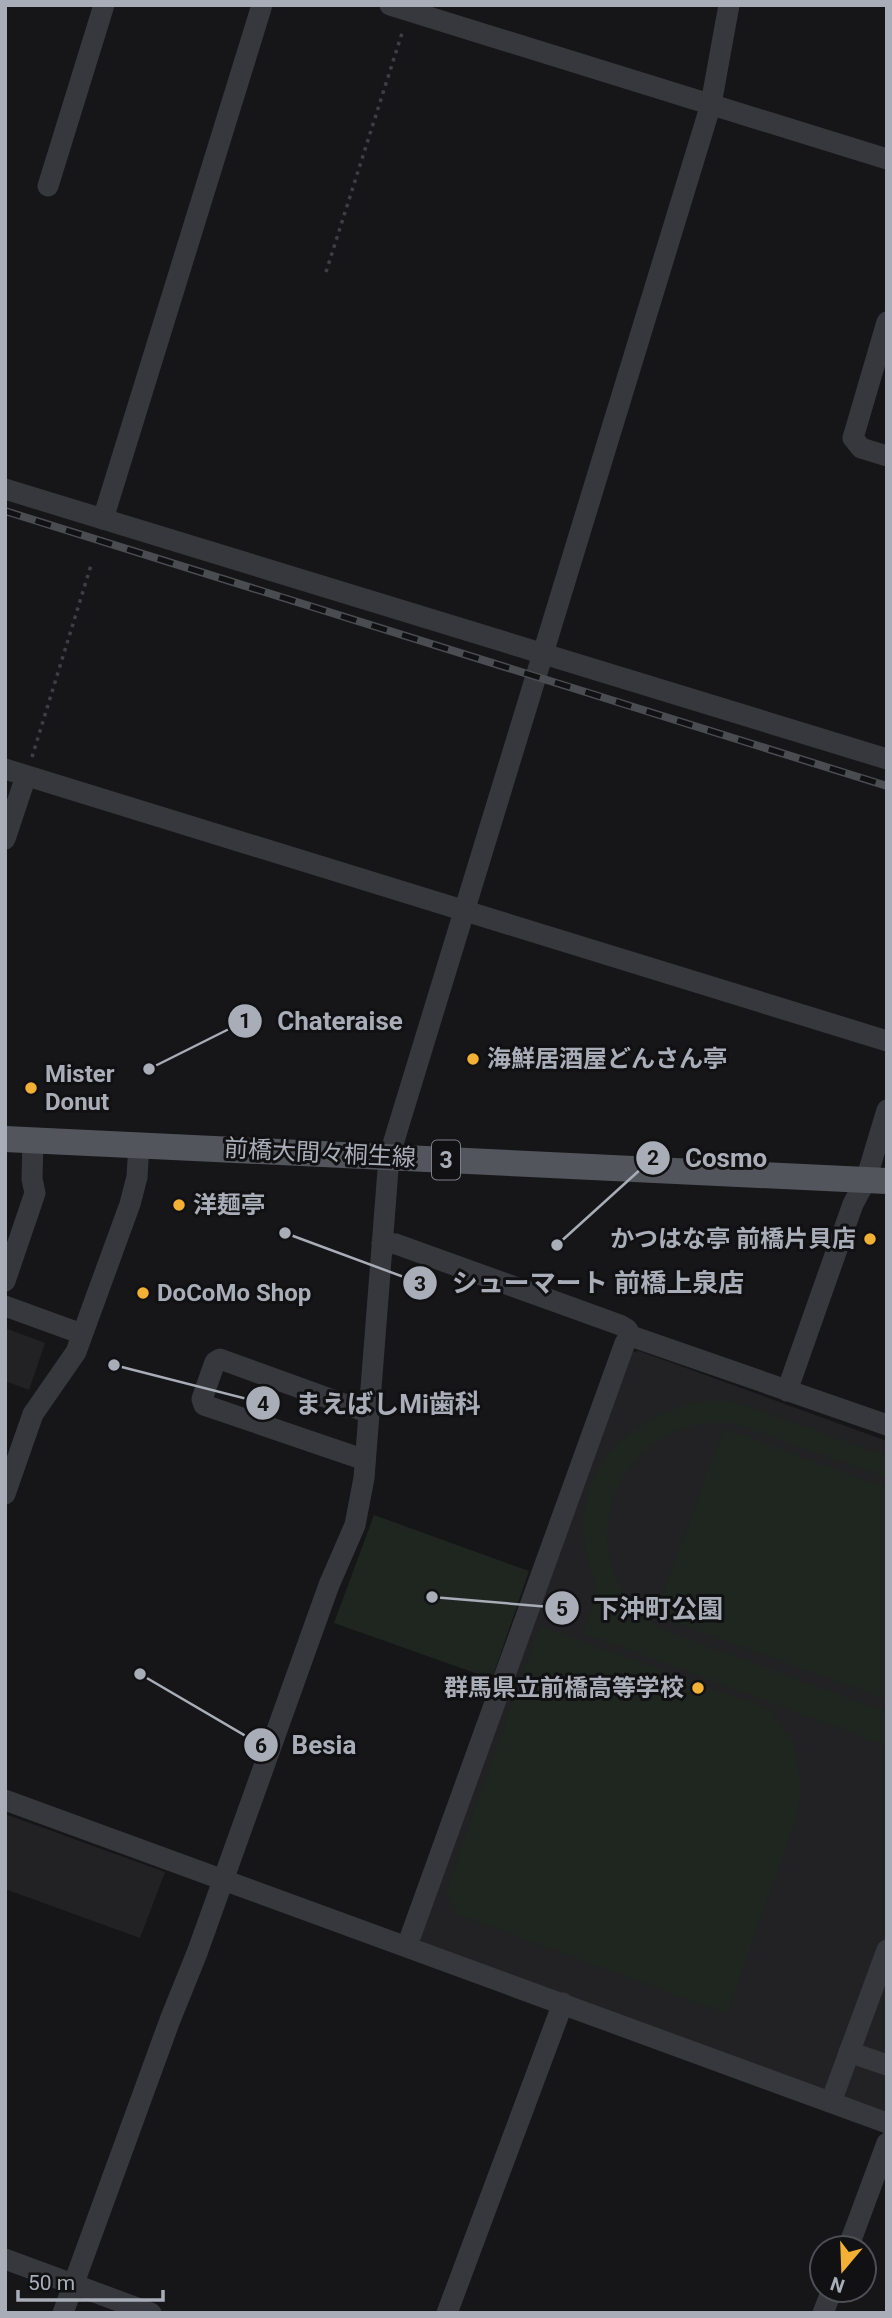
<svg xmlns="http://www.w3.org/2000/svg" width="892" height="2318" font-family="Roboto,'Noto Sans JP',sans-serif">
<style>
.built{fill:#222225}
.green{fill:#1e261f}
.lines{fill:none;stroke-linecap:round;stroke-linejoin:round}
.path{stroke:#3d3f44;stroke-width:3.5;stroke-dasharray:3.5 5;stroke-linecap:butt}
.minor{stroke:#37383d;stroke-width:21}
.major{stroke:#53555c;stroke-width:26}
.rail-casing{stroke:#4a4c52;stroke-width:8}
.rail{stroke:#111113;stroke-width:5;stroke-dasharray:16;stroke-linecap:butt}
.poi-dot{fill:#f2b134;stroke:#111113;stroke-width:2.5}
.labels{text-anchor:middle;stroke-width:6;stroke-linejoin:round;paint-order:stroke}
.shield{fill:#111113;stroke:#7b7e86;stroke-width:2}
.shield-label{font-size:23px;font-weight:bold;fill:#a8adb8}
.poi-label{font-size:24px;font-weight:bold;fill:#a8adb8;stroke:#111113;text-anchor:start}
.street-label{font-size:24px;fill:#a8adb8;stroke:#111113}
.leader{fill:none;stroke:#a8adb8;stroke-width:2.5}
.callout-dot{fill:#a8adb8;stroke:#111113;stroke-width:2.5}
.mark-label{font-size:21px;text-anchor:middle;font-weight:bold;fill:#111}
.callout-label{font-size:26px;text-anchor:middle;font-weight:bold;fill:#a8adb8;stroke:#111113;stroke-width:6;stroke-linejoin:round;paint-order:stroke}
</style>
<rect width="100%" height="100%" fill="#161618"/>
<g class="built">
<path d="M5,1328L45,1343L29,1390L5,1381Z"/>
<path d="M639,1351L887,1441V2113L422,1944L419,1935L633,1352Z"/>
<path d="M5,1814L165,1872L140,1938L5,1889Z"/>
</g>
<g class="green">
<path d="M703,1401H729L740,1403L887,1456V1478L735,1424C614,1409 557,1567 664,1630L887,1712V1746L583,1633C586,1622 597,1598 596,1587C596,1581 592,1573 590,1567C586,1555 584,1543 584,1530C582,1458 638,1414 703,1401Z"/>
<path d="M724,1428L887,1488V1700L655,1615Z"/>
<path d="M374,1515L529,1571L492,1679L334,1623Z"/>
<path d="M540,1626L771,1709L794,1744L800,1776V1800L797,1817L727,2014L457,1914L446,1891Z"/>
</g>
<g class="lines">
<g class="path">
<path d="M326,272L403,30"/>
<path d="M32,757L92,562"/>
</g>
<g class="minor">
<path d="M390,5L887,159"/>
<path d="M48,186L104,5"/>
<path d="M887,322L853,438L861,448L887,456"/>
<path d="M5,489L887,759"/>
<path d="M103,519L262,5"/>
<path d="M5,769L887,1041"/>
<path d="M5,839L26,776"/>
<path d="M382,1243L396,1244L620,1325L627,1329L631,1336L887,1425"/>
<path d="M5,1281L35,1193L32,1179L33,1141"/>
<path d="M5,1306L82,1334"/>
<path d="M787,1391L853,1204L866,1180L887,1110"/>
<path d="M365,1460L204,1405L202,1399L215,1362L220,1359L369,1413"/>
<path d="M5,1494L33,1414L76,1352L130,1204L137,1177L139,1144"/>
<path d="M5,1800L887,2123"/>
<path d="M407,1946L625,1343L631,1336"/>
<path d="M849,2052L887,2065"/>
<path d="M831,2102L887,1950"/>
<path d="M848,2248L887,2143"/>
<path d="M5,2259L151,2313"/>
<path d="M63,2313L170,2020L197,1953L329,1585L355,1525L364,1478L389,1157L711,104L729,5"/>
<path d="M447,2313L563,2003"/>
<path d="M823,2313L832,2290"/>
</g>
<path class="major" d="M5,1139L887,1181"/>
<defs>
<path id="rail" d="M5,511L887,786"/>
</defs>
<use href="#rail" class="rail-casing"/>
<use href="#rail" class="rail"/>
</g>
<g class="poi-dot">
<circle cx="473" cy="1059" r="7"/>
<circle cx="31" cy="1088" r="7"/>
<circle cx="179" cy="1205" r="7"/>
<circle cx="870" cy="1239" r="7"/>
<circle cx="143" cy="1293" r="7"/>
<circle cx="698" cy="1688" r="7"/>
</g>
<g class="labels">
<rect class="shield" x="432" y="1140.5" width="28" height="39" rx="5"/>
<g class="shield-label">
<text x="446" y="1168">3</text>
</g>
<g class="poi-label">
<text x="487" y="1067">海鮮居酒屋どんさん亭</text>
<text x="45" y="1082">Mister<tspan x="45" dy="28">Donut</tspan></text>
<text x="193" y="1213">洋麺亭</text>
<text x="856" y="1247" text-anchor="end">かつはな亭 前橋片貝店</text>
<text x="157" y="1301">DoCoMo Shop</text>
<text x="684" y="1696" text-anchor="end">群馬県立前橋高等学校</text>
</g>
<g class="street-label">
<text transform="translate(320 1153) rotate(3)" y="8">前橋大間々桐生線</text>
</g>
</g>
<path class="leader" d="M149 1069L245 1021M557 1245L653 1158M285 1233L420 1283M114 1365L263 1403M432 1597L562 1608M140 1674L261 1745"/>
<g class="callout-dot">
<circle cx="149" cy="1069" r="7"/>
<circle cx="557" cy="1245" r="7"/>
<circle cx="285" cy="1233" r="7"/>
<circle cx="114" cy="1365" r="7"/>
<circle cx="432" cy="1597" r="7"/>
<circle cx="140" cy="1674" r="7"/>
<circle cx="245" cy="1021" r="18"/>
<circle cx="653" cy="1158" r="18"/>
<circle cx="420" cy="1283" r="18"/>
<circle cx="263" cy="1403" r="18"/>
<circle cx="562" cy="1608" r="18"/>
<circle cx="261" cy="1745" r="18"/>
</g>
<g class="mark-label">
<text x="245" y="1028">1</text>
<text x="653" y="1165">2</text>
<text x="420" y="1291">3</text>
<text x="263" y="1411">4</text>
<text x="562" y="1616">5</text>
<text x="261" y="1753">6</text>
</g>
<g class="callout-label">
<text x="340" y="1030">Chateraise</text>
<text x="726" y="1167">Cosmo</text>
<text x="598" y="1292">シューマート 前橋上泉店</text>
<text x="388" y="1413">まえばしMi歯科</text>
<text x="658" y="1618">下沖町公園</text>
<text x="324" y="1754">Besia</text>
</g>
<rect width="892" height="2318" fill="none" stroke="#a8adb8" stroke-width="14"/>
<g transform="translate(843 2269) rotate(199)"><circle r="33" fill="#111113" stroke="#4d4f55" stroke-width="2"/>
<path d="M0-5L12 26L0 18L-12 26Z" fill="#f2b134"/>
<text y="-10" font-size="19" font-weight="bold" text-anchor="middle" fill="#a8adb8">N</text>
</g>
<path d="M18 2290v10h145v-10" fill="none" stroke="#a8adb8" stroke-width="3.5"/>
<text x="28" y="2290" font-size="21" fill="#a8adb8" stroke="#111113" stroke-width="5" paint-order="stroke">50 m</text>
</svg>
